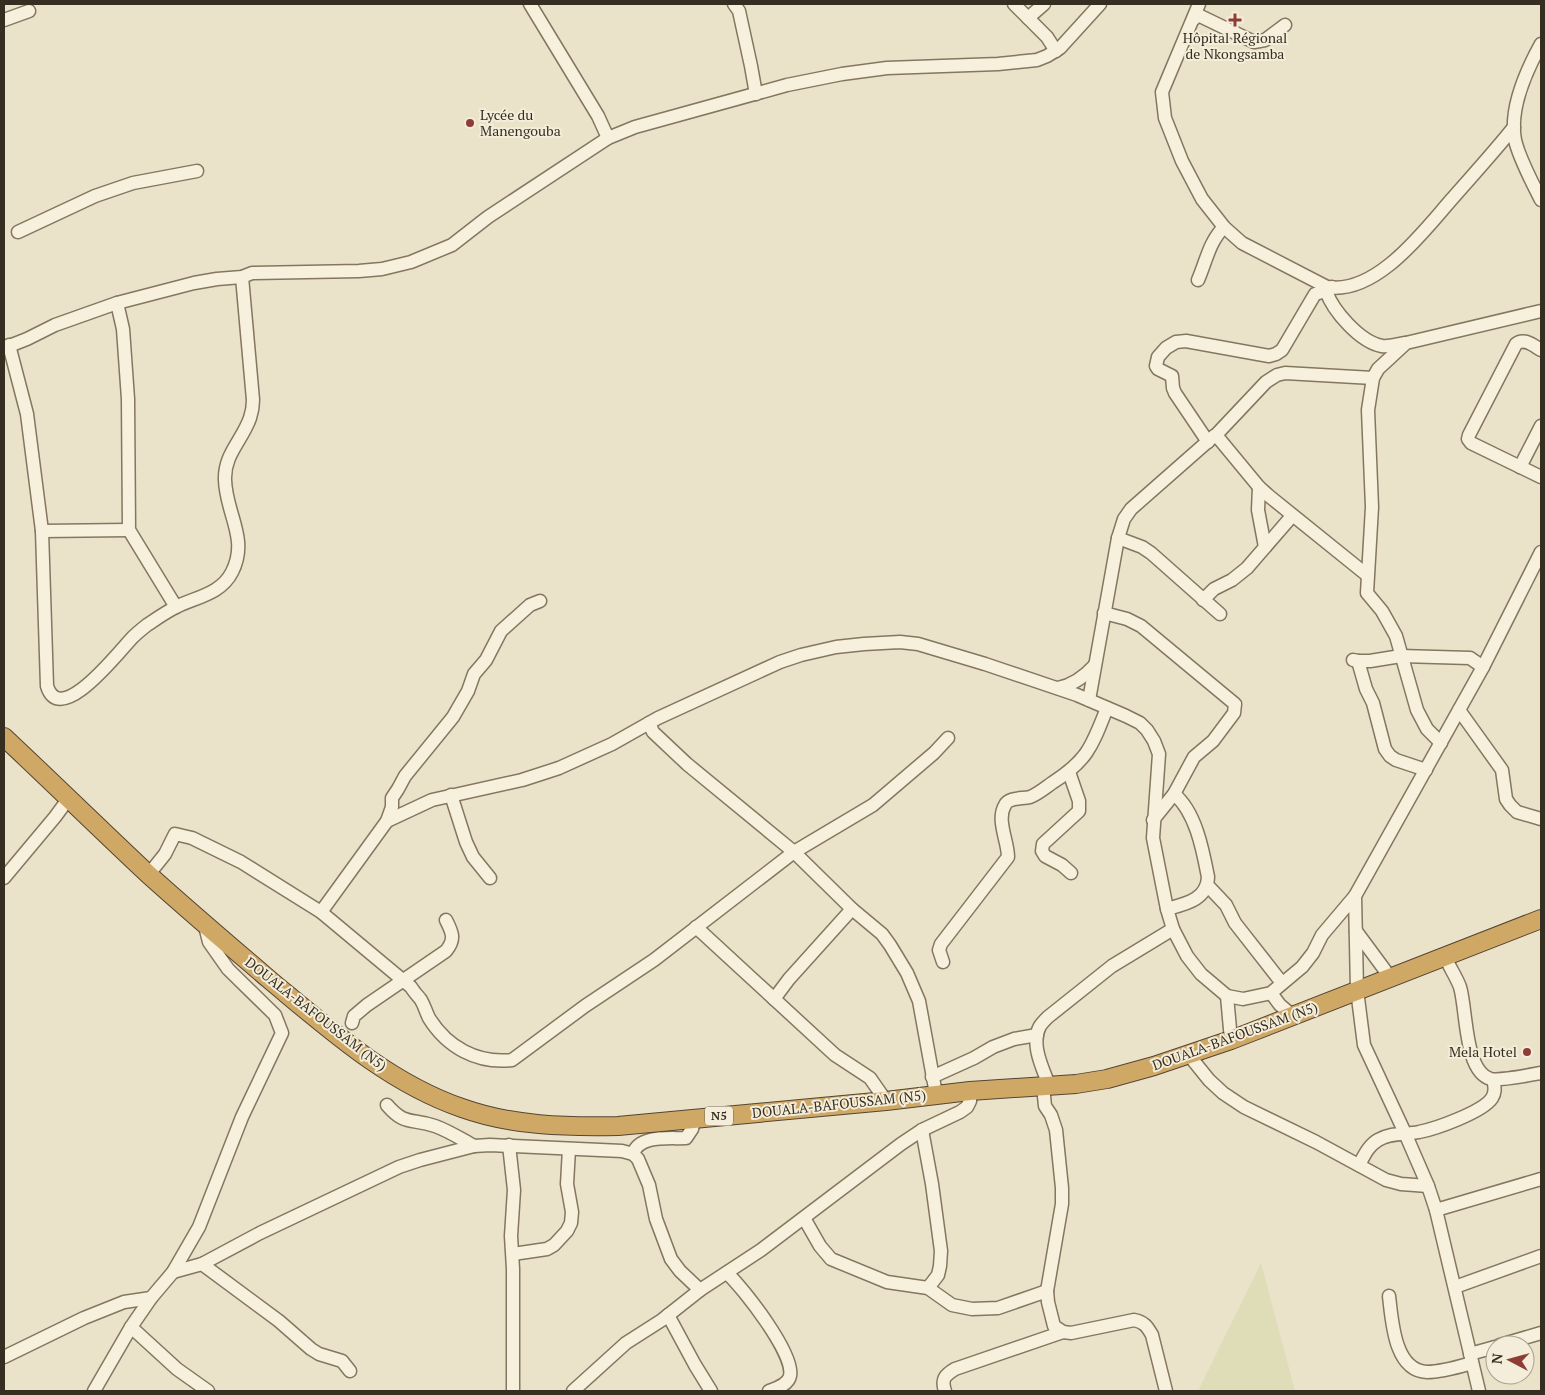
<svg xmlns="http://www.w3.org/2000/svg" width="1545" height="1395" font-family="'PT Serif',serif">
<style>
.farmland{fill:#dfdcb8}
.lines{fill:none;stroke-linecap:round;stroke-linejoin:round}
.minor-casing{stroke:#857660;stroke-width:15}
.highway-casing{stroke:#544534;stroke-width:20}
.minor{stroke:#f6f0dd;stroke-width:12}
.highway{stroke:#d0a865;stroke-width:18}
.poi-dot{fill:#8e3c36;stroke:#f3edd9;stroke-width:2}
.labels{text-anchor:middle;stroke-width:4;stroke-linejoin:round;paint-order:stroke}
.shield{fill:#f3edd9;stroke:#6f6759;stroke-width:1}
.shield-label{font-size:12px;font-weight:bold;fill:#372e22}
.poi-label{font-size:14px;fill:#372e22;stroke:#f3edd9}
.street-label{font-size:14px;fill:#372e22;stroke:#f3edd9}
</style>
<rect width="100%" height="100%" fill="#eae3ca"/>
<path class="farmland" d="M1261,1263L1295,1391H1198Z"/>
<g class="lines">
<defs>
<g id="minor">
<path d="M530,4L598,116L608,138"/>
<path d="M734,4L739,11L751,66L756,94"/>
<path d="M1014,4L1047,37L1056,51"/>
<path d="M1199,4L1162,92L1165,118L1182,161L1202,199L1224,227L1242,243L1327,287C1376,295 1423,232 1451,200C1472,176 1494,152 1514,127"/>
<path d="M1028,18L1044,4"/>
<path d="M1194,19L1196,14L1254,42L1265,40L1285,25"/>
<path d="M4,20L29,11"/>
<path d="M1541,44C1526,71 1509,108 1515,140C1519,158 1533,184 1541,200"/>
<path d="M18,232L95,196L133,183L197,171"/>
<path d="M1198,280C1206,262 1209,242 1224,227"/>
<path d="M1332,287L1326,291C1333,311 1360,342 1382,346C1389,347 1398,344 1406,343"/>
<path d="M117,303L123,329L128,399L129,530L176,607"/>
<path d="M9,345L27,414L42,531L47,686C60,729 120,650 133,637C137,633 142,629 147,625C156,619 166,612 176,607C196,597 221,594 232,572C249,539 226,514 225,480C224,454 242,441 250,418C252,412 253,406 253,400L242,277"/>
<path d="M4,348L27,339L55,325L117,303L194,283L217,279L242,277L252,273L359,271L382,269L411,262L452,245L488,217L608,138L635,127L787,85L842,74L887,68L998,64L1037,60L1047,56L1060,48L1100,4"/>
<path d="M1541,350C1534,346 1524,337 1516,344L1469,435L1468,439L1471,443L1541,477"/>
<path d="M1208,442L1175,393L1173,388L1172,376L1158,369L1156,366L1158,357L1166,348L1176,342L1186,341L1269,356L1276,354L1282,350L1315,294L1326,291"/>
<path d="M1520,467L1541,426"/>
<path d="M1259,487L1258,510L1265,547"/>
<path d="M42,531L129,530"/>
<path d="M1118,538L1142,547L1151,553L1220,614"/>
<path d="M1367,575L1269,496L1259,487L1216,435L1266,382L1277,375L1285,373L1373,378"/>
<path d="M1203,600L1214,589L1232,580L1247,568L1292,516"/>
<path d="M1104,613L1127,619L1141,626L1235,704L1234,713L1213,741L1194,757L1174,794L1153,820"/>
<path d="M1353,660L1358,661H1370L1401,656L1470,658L1483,667"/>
<path d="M1358,661L1366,689L1373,703L1385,749L1390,756L1396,760L1426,770"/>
<path d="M1058,688C1073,685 1084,677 1094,666"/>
<path d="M1089,700L1118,538L1124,519L1131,509L1214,436"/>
<path d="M1459,710L1502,770L1506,799L1510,805L1517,812L1541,819"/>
<path d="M649,723L653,732L687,764L794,852L852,909L882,934L890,945L907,973L919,1001L936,1094"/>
<path d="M1441,743L1427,729L1417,710L1396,636L1382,611L1367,593L1372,507L1368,410L1373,378L1378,369L1406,343L1541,311"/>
<path d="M1069,772L1079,801V811L1043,844L1042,851L1045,856L1062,865L1071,873"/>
<path d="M451,795L466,842L473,857L490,878"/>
<path d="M387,821L432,800L522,780L559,768L612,744L658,718L780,662L801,655L836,647L864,644L900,642L918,644L985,664L1077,695L1126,716L1140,723L1147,730L1154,741L1159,754L1153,838L1167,909L1173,929L1187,956L1201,974L1227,996L1243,999L1271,993L1302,967L1313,953L1322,935L1355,896"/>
<path d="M149,874L165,854L175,834L192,838L241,862L321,912L411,987C414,992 418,996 421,1000C424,1005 426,1012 429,1018C447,1047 477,1064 512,1060L585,1006L654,960L794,852L873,805L934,753L948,738"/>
<path d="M4,878L55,817L69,798"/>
<path d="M1208,886L1226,905L1235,923L1282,983"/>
<path d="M1167,909C1185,904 1207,900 1208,877C1203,851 1196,812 1174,794"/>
<path d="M321,912L387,821L392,807V798L398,789L405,776L453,717L468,691L474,674L486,660L501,631L530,605L540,601"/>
<path d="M696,927L835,1055L870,1078L886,1101"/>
<path d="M1356,931L1390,977"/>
<path d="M1445,956C1449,967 1456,976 1460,987C1467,1010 1464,1072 1491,1079C1500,1081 1530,1075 1541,1073"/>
<path d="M943,962L939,950L941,944L1008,857C1008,841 996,820 1005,805C1009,797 1022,799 1030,797C1038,794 1045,788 1052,783C1088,760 1092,746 1107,708"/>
<path d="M1271,993L1280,1005L1293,1016"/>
<path d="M1227,996L1231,1040"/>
<path d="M774,999L789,979L852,909"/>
<path d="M352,1023L354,1016L367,1005L446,951C456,939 452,932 446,920"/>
<path d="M1188,1054L1209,1080L1223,1093L1244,1107L1316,1142L1386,1180L1401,1184L1428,1186"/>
<path d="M932,1077L974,1058L993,1047L1014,1039L1037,1035"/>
<path d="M1049,1085C1043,1069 1030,1044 1040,1026C1042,1023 1045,1020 1048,1017L1112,966L1173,929"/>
<path d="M1043,1086L1045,1106L1051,1115L1056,1130L1062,1188V1204L1047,1291L1048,1302L1054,1326L1063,1332L1071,1333L1134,1320C1144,1322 1147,1326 1152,1335L1166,1391"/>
<path d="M387,1105C405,1126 411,1118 435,1126C449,1131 461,1139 474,1146"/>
<path d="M922,1130L932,1184L941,1251L940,1266L938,1275L928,1288"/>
<path d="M509,1145L514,1190L511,1236L513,1269V1391"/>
<path d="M633,1154C639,1134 670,1139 686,1138L692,1129L695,1118"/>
<path d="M1359,1165C1364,1156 1368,1146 1378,1140C1391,1132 1405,1135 1419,1132C1435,1129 1483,1112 1492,1098C1496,1092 1495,1086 1493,1080"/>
<path d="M1436,1210L1541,1179"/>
<path d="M804,1218L820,1246L831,1259L887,1282L928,1288L952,1305L972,1309L998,1308L1047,1291"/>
<path d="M513,1254L547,1249L554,1245L567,1231L571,1223L572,1212L567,1184L569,1149"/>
<path d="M202,1264L279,1321L311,1349L319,1354L342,1361L350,1371"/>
<path d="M173,1272L202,1264L260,1233L399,1167L420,1160L474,1146L490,1145L622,1151L633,1154L638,1159L649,1185L656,1219L671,1259L680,1271L700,1290"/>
<path d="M727,1273C743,1288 795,1354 790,1376C788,1385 777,1388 769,1391"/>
<path d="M1455,1287L1541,1256"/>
<path d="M1389,1296C1392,1320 1394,1371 1427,1372C1442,1372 1458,1367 1472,1363"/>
<path d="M668,1315L695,1365L711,1391"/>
<path d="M131,1327L177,1369L208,1391"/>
<path d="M1500,1345L1541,1333"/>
<path d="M1470,1354L1495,1347"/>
<path d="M4,1357L84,1318L124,1302L151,1298"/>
<path d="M94,1391L131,1327L151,1298L173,1272L199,1227L242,1117L282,1033L275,1015L228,969L209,942L205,926"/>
<path d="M573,1391L626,1343L662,1320L700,1290L761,1250L901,1144L922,1130L960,1112L967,1107L970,1101V1091"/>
<path d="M945,1391C941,1379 945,1375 955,1369L1063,1332"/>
<path d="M1479,1391L1436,1210L1428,1186L1405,1133L1364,1045L1357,990L1355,896L1483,667L1541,552"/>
</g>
<path id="highway" d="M4,737C53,783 100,829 149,875C189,911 230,946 271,981C330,1030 389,1083 462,1108C512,1126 566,1127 618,1126L886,1101L970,1091L1076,1084L1107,1079L1154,1066L1231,1040L1541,919"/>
</defs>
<use href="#minor" class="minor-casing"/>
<use href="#highway" class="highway-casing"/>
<use href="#minor" class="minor"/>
<use href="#highway" class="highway"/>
</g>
<g class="poi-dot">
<path d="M1232.5 12.5h5v5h5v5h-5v5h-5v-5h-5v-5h5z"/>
<circle cx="470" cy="123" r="5"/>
<circle cx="1527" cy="1052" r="5"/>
</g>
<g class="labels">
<rect class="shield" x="705" y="1106.5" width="28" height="19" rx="4"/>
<g class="shield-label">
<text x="719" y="1120">N5</text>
</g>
<g class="poi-label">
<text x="1235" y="43">Hôpital Régional<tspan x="1235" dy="16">de Nkongsamba</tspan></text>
<text x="480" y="120" text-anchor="start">Lycée du<tspan x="480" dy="16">Manengouba</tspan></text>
<text x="1517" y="1057" text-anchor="end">Mela Hotel</text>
</g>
<g class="street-label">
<text transform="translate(316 1014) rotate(38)" y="5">DOUALA-BAFOUSSAM (N5)</text>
<text transform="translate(1235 1036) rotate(-20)" y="5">DOUALA-BAFOUSSAM (N5)</text>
<text transform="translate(839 1104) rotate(-6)" y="5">DOUALA-BAFOUSSAM (N5)</text>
</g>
</g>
<rect width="1545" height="1395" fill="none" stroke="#372e22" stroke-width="10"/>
<g transform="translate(1510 1360) rotate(276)"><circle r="24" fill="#f3edd9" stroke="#a8a190"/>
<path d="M0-4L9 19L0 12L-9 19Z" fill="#8e3c36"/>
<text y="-8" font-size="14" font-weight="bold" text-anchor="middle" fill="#372e22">N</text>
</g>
</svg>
